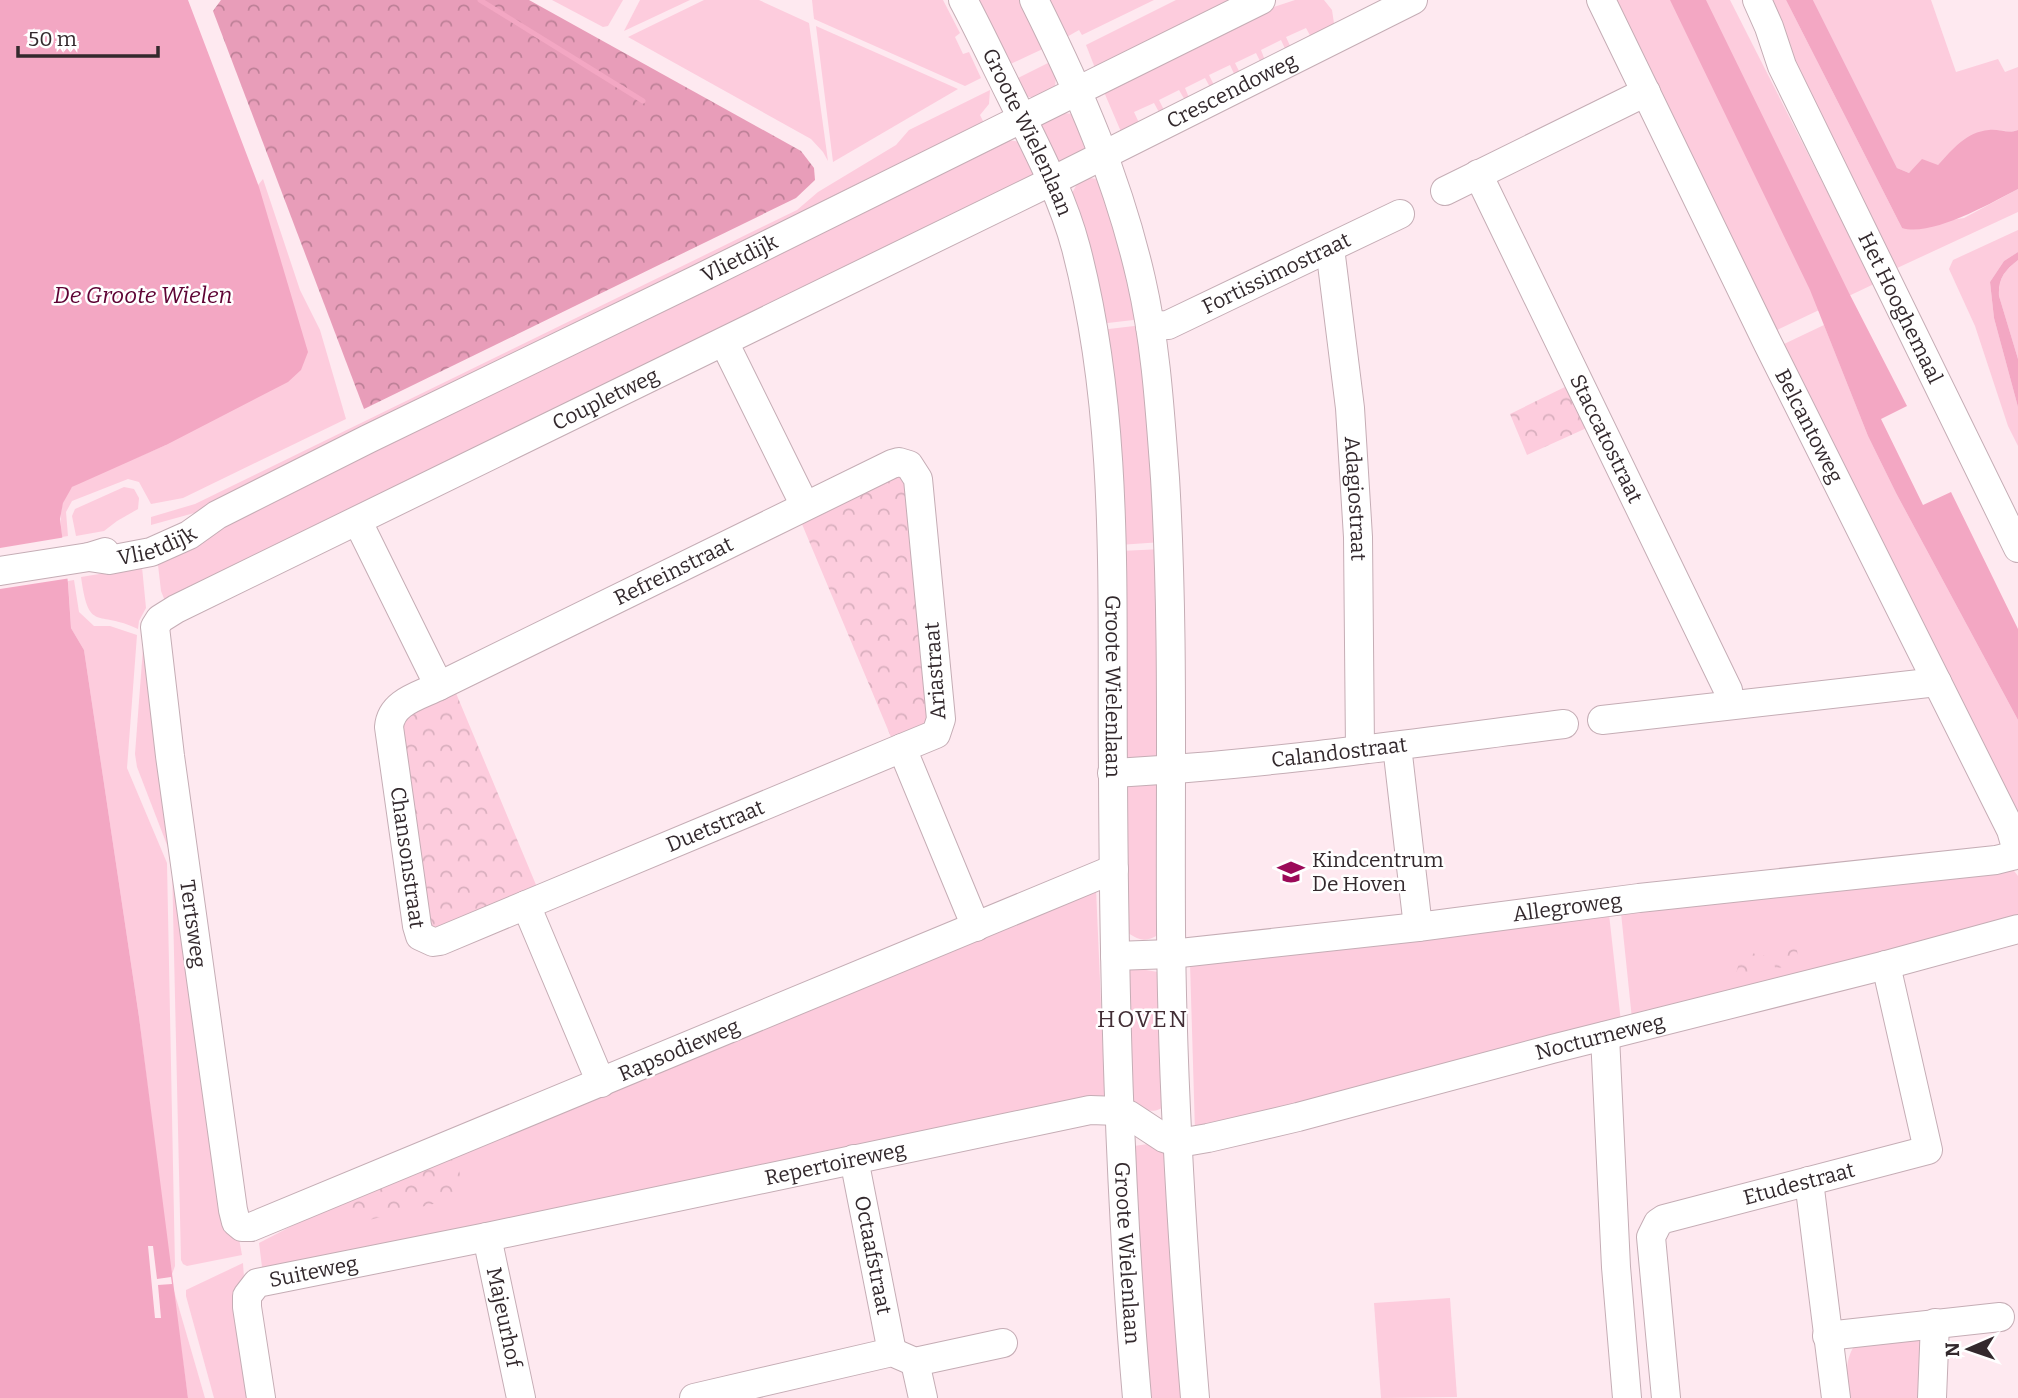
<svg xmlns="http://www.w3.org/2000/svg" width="2018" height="1398" font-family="Bitter,serif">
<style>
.grass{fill:#fdccdd}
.forest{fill:url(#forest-crowns)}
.park{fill:url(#park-crowns)}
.water{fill:#f3a7c3}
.pier{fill:#fee9f0}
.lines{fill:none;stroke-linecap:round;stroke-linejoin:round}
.stream{stroke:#f3a7c3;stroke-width:5}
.minor-casing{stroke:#c5adb5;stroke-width:30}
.minor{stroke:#fff;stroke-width:28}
.labels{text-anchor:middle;stroke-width:5;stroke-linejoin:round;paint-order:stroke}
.street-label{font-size:21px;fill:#33292d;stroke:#fff}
.poi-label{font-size:21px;fill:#33292d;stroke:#fff;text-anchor:start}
.water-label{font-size:23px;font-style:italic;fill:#5e0334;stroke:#fff}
.neighbourhood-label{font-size:23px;letter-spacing:2px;fill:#422e35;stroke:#fff}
</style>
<defs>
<pattern id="forest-crowns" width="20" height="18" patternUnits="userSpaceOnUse" patternTransform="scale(1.75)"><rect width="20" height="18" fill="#e89db9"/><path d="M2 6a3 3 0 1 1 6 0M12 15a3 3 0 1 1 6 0" fill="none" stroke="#bd8097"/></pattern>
<pattern id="park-crowns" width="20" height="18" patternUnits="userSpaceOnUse" patternTransform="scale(1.75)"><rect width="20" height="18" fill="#fdccdd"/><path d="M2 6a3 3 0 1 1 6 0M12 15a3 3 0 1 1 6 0" fill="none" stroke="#d9afbe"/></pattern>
</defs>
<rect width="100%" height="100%" fill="#fee9f0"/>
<g class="grass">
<path d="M552,0H623L608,26L603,27Z"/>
<path d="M640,0H690L624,31Z"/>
<path d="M704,0H759L809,23L828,161L823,152L811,139L628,37Z"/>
<path d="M812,0H943L960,33L955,37L963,54L969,52L981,78L965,86L814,19Z"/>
<path d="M978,0H1025L1049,46L1004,67Z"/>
<path d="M1046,0H1154L1082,35L1079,30L1065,38Z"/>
<path d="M1176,0H1241L1095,68L1086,45Z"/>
<path d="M1295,0H1324L1332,10L1335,30L1313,41L1306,28L1286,37L1292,50L1287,53L1281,40L1261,50L1266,63L1262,65L1256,53L1235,63L1241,75L1236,78L1230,65L1209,75L1215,87L1211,89L1205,78L1185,88L1190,100L1186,102L1179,90L1159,100L1165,112L1160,114L1154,103L1134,112L1140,125L1122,134L1104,92L1265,10Z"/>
<path d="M1610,0H1730L1874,284L1775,331Z"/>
<path d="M1764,0H1786L1902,228L1964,218L2018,189V212L1895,269Z"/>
<path d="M1813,0H1931L1956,72L1998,59L2005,72L2018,67V130C2008,134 1999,128 1990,131C1969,135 1951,150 1938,165L1916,167L1909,173L1897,168Z"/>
<path d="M816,26L958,89L833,162Z"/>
<path d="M1052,61L1056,76L1055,88L1036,98L1023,96L1014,80Z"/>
<path d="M990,90L989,104L980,115L984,123L205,510L151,525V517L195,504L797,210L818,192L896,145L909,130Z"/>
<path d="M1064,113L1073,114L1088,148L1060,164L1040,129L1042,122Z"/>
<path d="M1007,140L1021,142L1035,175L165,601L161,591L157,556Z"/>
<path d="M1090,178L1097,179L1102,184L1142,319L1099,324L1071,195L1077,184Z"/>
<path d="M263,179L300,290L320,330L346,419L183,498L151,504L139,482L128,479L72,501L66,512L68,536L62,537C60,520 59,503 70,489C77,481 151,452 166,445L258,185Z"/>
<path d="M2018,230V252L2004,261L1990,282L1994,318L2018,407V446L2008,426L1975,326L1949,269L1953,260Z"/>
<path d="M2018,260V359L1999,296C1998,279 2004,271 2018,260Z"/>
<path d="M1143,325L1162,542L1119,545L1100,330Z"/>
<path d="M1824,325L1868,436L1896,493L2018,720V827L1784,344Z"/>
<path d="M124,487L134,489L139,498L138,509L117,521L104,531L76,536L72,516L75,509Z"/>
<path d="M1163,549L1162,752C1152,760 1139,761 1127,757L1122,749L1120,551Z"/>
<path d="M142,567L146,608L139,621L138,629C97,609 89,634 81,577Z"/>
<path d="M74,580L79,612L94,626H110L137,635L127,768L167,863L175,1266L171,1277L139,1017L84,650L71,628L68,581Z"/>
<path d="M146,643L172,858L137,767L135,754L143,648Z"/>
<path d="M1144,782L1156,785L1164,795L1158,935C1145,943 1137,940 1126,931L1123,791L1130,785Z"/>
<path d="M172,866L242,1255L187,1266L183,1264L181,1260Z"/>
<path d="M2011,867L2018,876V920L1632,1019L1621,913Z"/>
<path d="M1096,888L1105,1097L263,1275L259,1243L340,1201Z"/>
<path d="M1609,914L1621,1022L1195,1131L1190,963Z"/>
<path d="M1134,968L1158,972L1162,1108C1149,1115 1140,1108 1128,1100L1126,971Z"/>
<path d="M1148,1144L1164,1153L1171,1167L1187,1398H1144L1134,1146Z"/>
<path d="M243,1263L252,1398H214L186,1296V1290Z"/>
<path d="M172,1284L205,1398H188Z"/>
<path d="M1450,1298L1457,1397L1381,1398L1374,1303Z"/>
<path d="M1910,1334L1920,1341L1922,1398H1850C1847,1377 1843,1360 1857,1342Z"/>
</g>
<path class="forest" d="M221,0H529L801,151L814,168L815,180L796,198L364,409L213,11Z"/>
<g class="park">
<path d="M1571,384L1591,426L1527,455L1510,414Z"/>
<path d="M904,471L930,722L921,732L891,737L799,517Z"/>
<path d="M453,686L539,892L429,933L401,713Z"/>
<path d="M1796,942L1799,966L1775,968L1772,945Z"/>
<path d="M1742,951L1765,956L1759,979L1736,974Z"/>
<path d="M455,1153L465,1196L349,1225L340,1201Z"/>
</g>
<g class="water">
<path d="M0,0H188L259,187L308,352L301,370L288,382L166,445L72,487L63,503L60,519L68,583L71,628L84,650L139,1017L188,1398H0Z"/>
<path d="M1670,0H1706L1849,293L1907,406L1881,419L1923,505L1951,492L2018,629V720L1896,493L1868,436L1810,290Z"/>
<path d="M1786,0H1813L1897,168L1909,173L1922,159L1938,165C1953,149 1966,132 1989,130C2000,129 2008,134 2018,130V189C1991,203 1932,237 1902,228Z"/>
<path d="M2018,252V260C2004,271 1998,279 1999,296L2018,359V407L1994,318L1990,282L2004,261Z"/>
</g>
<g class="pier">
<path d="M66,537L71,578L0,589V548Z"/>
<path d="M148,1246H153L157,1279L171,1277L172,1284L158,1285L161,1318H155Z"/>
</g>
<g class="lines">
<path class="stream" d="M480,0L643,101"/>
<defs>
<g id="minor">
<path id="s1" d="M963,0C980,32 995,64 1011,96C1035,145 1062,195 1076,248C1121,421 1111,598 1113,775C1114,983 1119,1191 1137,1398"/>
<path d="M1034,0C1080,92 1118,179 1141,279C1156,344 1160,412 1165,478C1174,627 1170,778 1171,927C1172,1084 1182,1242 1195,1398"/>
<path id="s2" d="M1757,0L1769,27L1782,66L2018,548"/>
<path id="s3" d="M1478,174L1728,690L1730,705"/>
<path d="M1445,191L1646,92"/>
<path id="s4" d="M1330,248L1350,408L1358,537L1360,750"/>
<path id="s5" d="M1150,326L1168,325L1400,214"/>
<path d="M724,342L805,506"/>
<path id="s6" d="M358,522L439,686C419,696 391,702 389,727L417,926L420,936L433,942L440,941L526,905L601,1083"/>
<path id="s7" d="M89,557L109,560L151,552L189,535L217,515L368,439L700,278L1261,0"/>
<path d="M0,571L89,557L105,552"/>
<path id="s8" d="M439,686L892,464L899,462L909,465L918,479L941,719L936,734L902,748L976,927"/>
<path d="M1602,720L1937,682"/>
<path d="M1397,746L1418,927"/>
<path id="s9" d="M1112,773C1264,765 1414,743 1564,724"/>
<path id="s10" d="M1114,869L251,1227H242L236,1222L233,1210L170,756L155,627L160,619L176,609L1052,181L1413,0"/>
<path id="s11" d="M526,905L902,748"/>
<path id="s12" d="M1115,956L1171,954L1418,927L1639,898L1996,860L2012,856L2017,851L2011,830L1768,344L1601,0"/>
<path d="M1605,1036L1616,1267L1627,1398"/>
<path id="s13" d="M854,1159L892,1352"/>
<path d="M1809,1181L1836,1398"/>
<path id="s14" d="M487,1237L521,1398"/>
<path d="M1827,1336L2000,1317"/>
<path d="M915,1362L923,1398"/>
<path id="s15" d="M261,1398L247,1307V1296L257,1283L487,1237L1090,1110L1119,1111L1129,1115L1164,1138L1179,1143L1208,1138L1298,1117L1552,1049L1886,965L2018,929"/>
<path d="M694,1398L892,1352L915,1362L1003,1343"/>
<path id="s16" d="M1666,1398L1651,1237L1658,1223L1664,1219L1928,1150L1886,965"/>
<path d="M1932,1398L1935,1323"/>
</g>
</defs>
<use href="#minor" class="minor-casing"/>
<use href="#minor" class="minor"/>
</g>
<defs>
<symbol id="school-bare" viewBox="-9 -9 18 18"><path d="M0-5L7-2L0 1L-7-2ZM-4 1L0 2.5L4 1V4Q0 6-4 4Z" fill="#9b0a59" stroke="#fff" stroke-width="2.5" paint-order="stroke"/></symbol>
</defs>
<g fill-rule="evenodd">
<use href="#school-bare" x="1272" y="853" width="38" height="38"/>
</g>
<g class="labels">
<g class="street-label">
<text dy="7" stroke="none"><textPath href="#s10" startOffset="2756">Crescendoweg</textPath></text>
<text dy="7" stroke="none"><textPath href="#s1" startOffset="147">Groote Wielenlaan</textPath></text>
<text dy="7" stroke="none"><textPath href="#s7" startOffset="721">Vlietdijk</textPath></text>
<text dy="7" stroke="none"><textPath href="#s5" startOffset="138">Fortissimostraat</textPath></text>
<text dy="7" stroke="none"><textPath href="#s2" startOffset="340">Het Hooghemaal</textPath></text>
<text dy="7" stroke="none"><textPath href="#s10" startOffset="2058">Coupletweg</textPath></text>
<text transform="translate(1809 426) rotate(63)" y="7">Belcantoweg</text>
<text dy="7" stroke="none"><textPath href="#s3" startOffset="294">Staccatostraat</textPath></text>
<text dy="7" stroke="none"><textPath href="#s4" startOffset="252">Adagiostraat</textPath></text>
<text dy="7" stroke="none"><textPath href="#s7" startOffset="70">Vlietdijk</textPath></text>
<text dy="7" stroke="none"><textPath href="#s8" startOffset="261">Refreinstraat</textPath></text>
<text transform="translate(935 671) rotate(-94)" y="7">Ariastraat</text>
<text dy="7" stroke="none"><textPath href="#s1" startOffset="714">Groote Wielenlaan</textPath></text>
<text dy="7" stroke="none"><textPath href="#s9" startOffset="228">Calandostraat</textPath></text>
<text dy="7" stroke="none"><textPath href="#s11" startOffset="205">Duetstraat</textPath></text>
<text dy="7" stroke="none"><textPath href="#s6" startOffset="383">Chansonstraat</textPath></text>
<text dy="7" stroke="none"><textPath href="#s12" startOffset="455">Allegroweg</textPath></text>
<text transform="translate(193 924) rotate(82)" y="7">Tertsweg</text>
<text dy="7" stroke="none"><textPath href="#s15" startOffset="1502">Nocturneweg</textPath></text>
<text transform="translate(679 1050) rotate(-23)" y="7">Rapsodieweg</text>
<text dy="7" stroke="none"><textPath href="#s15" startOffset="710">Repertoireweg</textPath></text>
<text dy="7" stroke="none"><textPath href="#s16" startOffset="324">Etudestraat</textPath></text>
<text dy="7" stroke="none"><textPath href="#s1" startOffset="1281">Groote Wielenlaan</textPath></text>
<text dy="7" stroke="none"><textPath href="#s13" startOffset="98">Octaafstraat</textPath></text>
<text dy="7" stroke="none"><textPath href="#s15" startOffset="177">Suiteweg</textPath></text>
<text dy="7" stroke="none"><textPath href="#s14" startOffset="82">Majeurhof</textPath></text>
</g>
<g class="poi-label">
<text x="1312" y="867">Kindcentrum<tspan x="1312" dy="24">De Hoven</tspan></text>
</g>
<g class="water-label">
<text x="143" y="303">De Groote Wielen</text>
</g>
<g class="neighbourhood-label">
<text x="1143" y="1027">HOVEN</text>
</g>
</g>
<g transform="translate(1969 1349) rotate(268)" stroke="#ffffff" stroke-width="5" paint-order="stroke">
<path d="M0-5L12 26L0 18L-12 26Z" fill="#33292d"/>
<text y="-10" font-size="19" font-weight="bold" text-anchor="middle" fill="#33292d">N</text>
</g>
<path d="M18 46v10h140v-10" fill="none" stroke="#33292d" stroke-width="3.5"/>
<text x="28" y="46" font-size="21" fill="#33292d" stroke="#ffffff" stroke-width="5" paint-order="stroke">50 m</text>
</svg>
